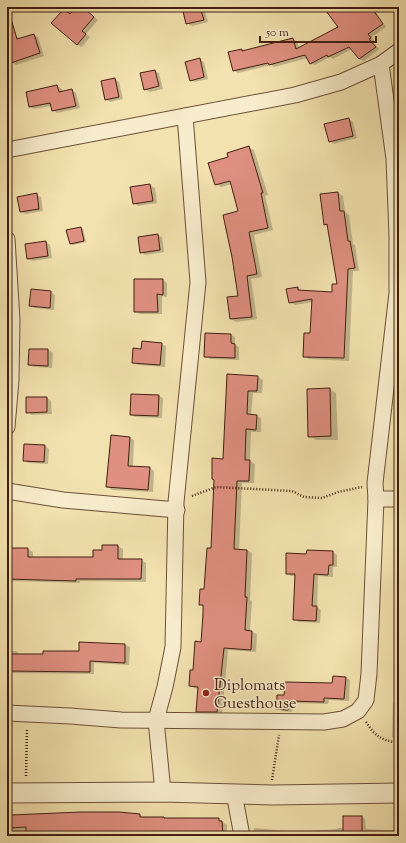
<svg xmlns="http://www.w3.org/2000/svg" width="406" height="843" font-family="'Sorts Mill Goudy',serif">
<style>
.shadow{fill:#0003}
.building{fill:#df9081;stroke:#411f11}
.lines{fill:none;stroke-linecap:round;stroke-linejoin:round}
.minor-casing{stroke:#6d5038;stroke-width:17}
.tertiary-casing{stroke:#6d5038;stroke-width:21}
.path{stroke:#411f11;stroke-width:2.5;stroke-dasharray:1 2;stroke-linecap:butt}
.minor{stroke:#f7eccb;stroke-width:15}
.tertiary{stroke:#f7eccb;stroke-width:19}
.poi-dot{fill:#8f2418;stroke:#f7eccb;stroke-width:1.5}
.labels{text-anchor:middle;stroke-width:3;stroke-linejoin:round;paint-order:stroke}
.poi-label{font-size:16px;fill:#411f11;stroke:#f7eccb;text-anchor:start}
</style>
<rect width="100%" height="100%" fill="#f2e2af"/>
<filter id="stains"><feTurbulence type="fractalNoise" baseFrequency=".005" numOctaves="4"/><feColorMatrix values="0 0 0 0 .2 0 0 0 0 .09 0 0 0 0 .02 0 0 0 .5 -.17"/></filter>
<radialGradient id="worn" r=".72"><stop offset=".6" stop-color="#630" stop-opacity="0"/><stop offset="1" stop-color="#630" stop-opacity=".3"/></radialGradient>
<g class="shadow">
<path d="M76,7H83L98,20L86,34L90,37L82,47L77,45Z"/>
<path d="M189,7H204L208,22L192,26L187,23Z"/>
<path d="M261,7H277L263,9Z"/>
<path d="M340,7H372L386,27L372,37L374,41L373,42L379,49L364,61L359,59L352,49L333,59L330,57L315,65L310,63L308,58L274,67L271,65L238,73L233,70L242,50L245,51L293,39L297,41L299,48L340,27Z"/>
<path d="M34,35L38,37L44,56L16,65L12,62L7,48V39L16,36L21,39Z"/>
<path d="M199,59L204,62L208,79L195,82L191,80Z"/>
<path d="M155,71L159,73L163,89L150,92L145,89Z"/>
<path d="M115,79L119,82L123,99L110,102L106,99Z"/>
<path d="M57,86L62,89L63,92L72,90L76,93L80,108L57,113L53,110L51,106L34,109L30,107Z"/>
<path d="M349,119L353,122L357,138L334,144L330,141Z"/>
<path d="M248,147L254,150L268,195L265,196L273,230L254,235L262,277L251,279L257,319L236,322L231,319L239,297L240,212L232,184L221,187L216,184L229,158Z"/>
<path d="M150,185L155,188L157,203L138,206L134,203L132,188Z"/>
<path d="M338,193L343,196L345,212L349,215L353,244L355,245L359,271H353L349,361L309,359L304,356L311,334L313,302L295,305L290,302L298,288L303,292L333,293L338,285L328,226L325,224Z"/>
<path d="M36,195L41,197L43,211L26,214L21,212Z"/>
<path d="M81,228L83,229L86,242L73,245L71,244Z"/>
<path d="M157,235L162,237L164,252L145,255L141,252Z"/>
<path d="M46,242L50,245L52,258L33,261L28,259Z"/>
<path d="M163,280L167,283V297L162,296V314H140L135,311Z"/>
<path d="M51,292L55,295L54,310L35,308L30,305Z"/>
<path d="M231,335L235,337V345L239,347V360L210,359L205,356Z"/>
<path d="M161,344L166,346L165,367L138,365L133,363L142,350Z"/>
<path d="M30,350H48L53,353L52,368L34,367L29,365Z"/>
<path d="M227,375L258,377L263,380L262,393H253L251,415L257,416L261,418V432H251L250,461L255,464L254,483H242L239,550H247L252,553L250,600L252,601L250,631L257,634L256,652L228,650L222,714H202L197,711L199,689L195,688L190,686L202,643L204,606L200,604L205,590L212,549L224,460Z"/>
<path d="M329,389L336,393L338,440H316L309,436Z"/>
<path d="M159,396L163,398L162,418L135,417L131,414Z"/>
<path d="M47,398L51,401L52,414L32,415L27,412Z"/>
<path d="M130,438L134,440L133,467L150,468L154,471L153,492L112,490L108,487Z"/>
<path d="M45,446L49,449L48,464L29,463L24,461Z"/>
<path d="M103,546H118L123,549V560H141L146,563V582L80,581V583L7,581V548L28,549L33,552V558H94L103,551Z"/>
<path d="M333,552L337,555V567H333V577L318,576L317,607L321,610L320,623L299,622L294,619L296,576H291L287,573L307,555Z"/>
<path d="M80,643L125,645L130,647L129,665L94,663V674L7,673V651H16L20,655H44L80,652Z"/>
<path d="M346,678L350,680L349,701L329,700L328,704L292,703V712L282,711L277,709L285,696L333,684Z"/>
<path d="M393,703H399V741L392,737Z"/>
<path d="M140,815L175,836H13L12,816Z"/>
<path d="M362,817L365,819L366,829L399,831V836H253L254,828L296,832L337,829V828H344Z"/>
<path d="M218,819L227,825V836H181Z"/>
</g>
<g class="building">
<path d="M76,7H83L94,17L82,31L86,34L77,45L51,23L64,9L70,14Z"/>
<path d="M182,7H200L204,20L186,24Z"/>
<path d="M323,7H371L383,24L368,34L371,38L369,39L376,47L359,59L349,47L328,57L327,55L310,64L305,55L269,65L268,63L233,71L228,52L242,49V51L293,38L296,49L338,27Z"/>
<path d="M7,15H10L17,39L34,34L40,53L11,63L7,51Z"/>
<path d="M200,58L204,77L190,81L185,62Z"/>
<path d="M155,70L159,86L144,90L140,73Z"/>
<path d="M115,78L119,97L105,100L101,81Z"/>
<path d="M57,85L59,92L72,89L76,106L52,111L50,103L29,107L26,92Z"/>
<path d="M349,118L353,136L329,142L324,124Z"/>
<path d="M249,146L263,193H261L268,228L249,232L257,274L247,276L252,317L230,319L227,297L238,296L232,257L223,215L238,211L230,181L215,185L208,163L228,157L227,153Z"/>
<path d="M150,184L153,201L133,204L130,187Z"/>
<path d="M338,192L340,211H344L348,241H350L355,268L348,269L344,358L303,357L304,333H310L312,299L289,303L286,289L298,287V290L332,292V284H337L327,224L324,225L320,194Z"/>
<path d="M37,193L39,209L20,212L17,197Z"/>
<path d="M81,227L84,241L70,244L66,230Z"/>
<path d="M158,234L160,250L140,253L138,237Z"/>
<path d="M46,241L48,256L27,259L25,244Z"/>
<path d="M134,279H163V295L157,294L158,312H134Z"/>
<path d="M31,289L51,291L50,308L29,306Z"/>
<path d="M205,333L231,334V343L235,344V358L204,357Z"/>
<path d="M142,341L162,343L160,365L132,363L133,348L141,349Z"/>
<path d="M29,349H48V366L28,365Z"/>
<path d="M227,374L258,376L257,391H248L247,414L257,415L256,430L246,429L245,460H250L249,481H237L234,549L247,550L245,597H247L245,630L252,631L251,650L224,648L217,712H196L198,687L189,686L190,670H193L195,641L201,642L203,614V605H199L200,589H204L207,548H211L214,480L212,479V458L223,459Z"/>
<path d="M330,388L331,436L308,437L307,389Z"/>
<path d="M131,394L159,395L158,416L130,415Z"/>
<path d="M26,397H47V412L26,413Z"/>
<path d="M111,435L130,437L128,466L150,467L148,490L106,487Z"/>
<path d="M24,444L45,445L44,462L23,461Z"/>
<path d="M102,545H118V559H142L141,579H76V581L7,579V548H28V557H93V550H102Z"/>
<path d="M307,550L333,551V565H329L328,575L314,574L312,606H317L316,621L293,620L295,574H286V553L306,554Z"/>
<path d="M79,642L125,644V663L90,661V672L7,671V654H43V651H79Z"/>
<path d="M333,676L346,677L344,699L324,698V702L288,701V710L276,709L277,695H284L285,682L332,683Z"/>
<path d="M81,812H119L140,814V817H164V818H219V821H222L223,836H26V827L11,828V815Z"/>
<rect x="343" y="816" width="19" height="20"/>
</g>
<g class="lines">
<defs>
<g id="minor">
<path d="M7,150L295,95L341,82L381,64L399,51"/>
<path d="M7,239L12,320L11,380L7,427"/>
<path d="M7,491L63,500L177,510"/>
<path d="M376,499H399"/>
<path d="M7,713L70,716L121,720L324,722L343,719L358,711L366,700L369,674L376,499L375,483L397,293V236L394,159L381,64"/>
<path d="M163,792L156,720L165,687L173,647L176,502L198,282L185,116"/>
<path d="M234,793L242,836"/>
</g>
<path id="tertiary" d="M7,793L163,792L273,795L399,793"/>
</defs>
<use href="#minor" class="minor-casing"/>
<use href="#tertiary" class="tertiary-casing"/>
<g class="path">
<path d="M192,496L216,487L292,491L304,497L322,498L338,492L362,487"/>
<path d="M366,722C376,737 381,740 399,743"/>
<path d="M26,776L27,729"/>
<path d="M272,780L279,735"/>
</g>
<use href="#minor" class="minor"/>
<use href="#tertiary" class="tertiary"/>
</g>
<circle class="poi-dot" cx="206" cy="693" r="4"/>
<g class="labels">
<g class="poi-label">
<text x="214" y="690">Diplomats<tspan x="214" dy="18">Guesthouse</tspan></text>
</g>
</g>
<rect width="406" height="843" fill="none" stroke="#f2e2af" stroke-width="24"/>
<rect x="8" y="8" width="390" height="827" fill="none" stroke="#411f11" stroke-width="2"/>
<rect x="12" y="12" width="382" height="819" fill="none" stroke="#411f11"/>
<path d="M260 36v6h116v-6" fill="none" stroke="#411f11" stroke-width="2"/>
<text x="266" y="36" font-size="12" fill="#411f11" stroke="#f7eccb" stroke-width="3" paint-order="stroke">50 m</text>
<rect width="100%" height="100%" filter="url(#stains)"/>
<rect width="100%" height="100%" fill="url(#worn)"/>
</svg>
